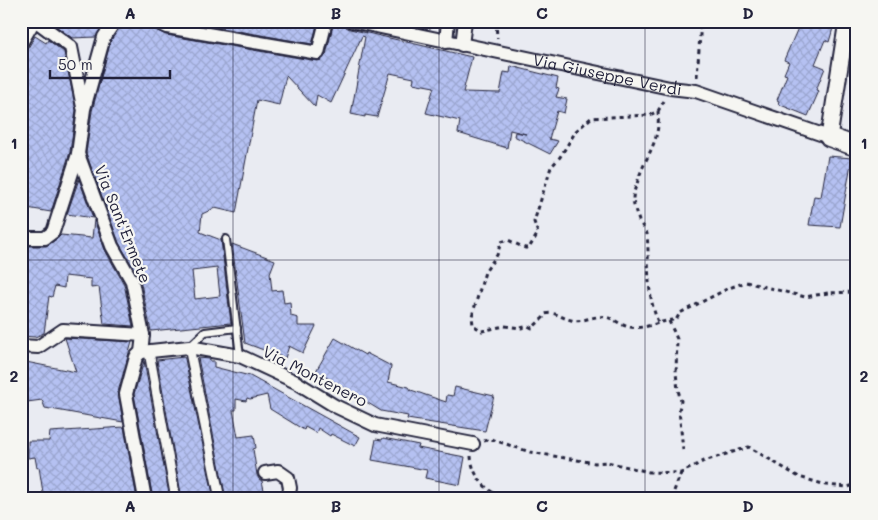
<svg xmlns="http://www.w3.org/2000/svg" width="878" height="520" font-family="Mali,sans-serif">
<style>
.building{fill:url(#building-cross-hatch);stroke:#22223b;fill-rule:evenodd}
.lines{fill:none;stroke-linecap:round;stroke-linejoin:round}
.service-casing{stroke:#22223b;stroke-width:10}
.pedestrian-casing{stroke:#22223b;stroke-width:12}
.minor-casing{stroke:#22223b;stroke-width:16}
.tertiary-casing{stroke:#22223b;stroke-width:19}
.secondary-casing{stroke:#22223b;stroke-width:21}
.path{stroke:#22223b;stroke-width:3;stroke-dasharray:4 4;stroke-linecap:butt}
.service{stroke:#f6f6f2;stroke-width:6}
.pedestrian{stroke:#f6f6f2;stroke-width:9}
.minor{stroke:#f6f6f2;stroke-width:12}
.tertiary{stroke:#f6f6f2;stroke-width:15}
.secondary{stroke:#f6f6f2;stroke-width:18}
.grid{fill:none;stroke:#22223b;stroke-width:1;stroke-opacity:0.55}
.labels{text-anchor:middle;stroke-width:4.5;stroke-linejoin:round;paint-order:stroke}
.street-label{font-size:16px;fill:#22223b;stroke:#f6f6f2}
.neatline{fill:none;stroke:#22223b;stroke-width:2}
.grid-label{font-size:16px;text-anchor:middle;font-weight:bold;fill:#22223b}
</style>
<defs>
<pattern id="building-cross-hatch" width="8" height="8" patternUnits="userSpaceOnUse" patternTransform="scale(1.25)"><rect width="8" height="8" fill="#b5c1f2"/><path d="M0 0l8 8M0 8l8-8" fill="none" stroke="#9ba6d0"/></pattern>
</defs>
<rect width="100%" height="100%" fill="#e9ebf2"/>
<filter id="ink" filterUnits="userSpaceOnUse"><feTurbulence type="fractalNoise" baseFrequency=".02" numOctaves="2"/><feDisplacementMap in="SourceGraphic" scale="10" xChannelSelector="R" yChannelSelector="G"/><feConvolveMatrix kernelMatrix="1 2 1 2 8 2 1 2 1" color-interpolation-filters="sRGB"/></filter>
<g filter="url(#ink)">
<g class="building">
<path d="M58,21H105L96,37L72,38L56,26Z"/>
<path d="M123,21H147L151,28L166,35L317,61L321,60L326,55L334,21H344L346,27L350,29L472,57L463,92L500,93L504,72L510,73L511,66L558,78L556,88L559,89L556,97L567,99L564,113L557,111L549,139L558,141L550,154L514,136L515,132L526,134L510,130L507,148L458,133L460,121L426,113L434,87L413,83L414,78L390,73L377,117L365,115V117L351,114L365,37L362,36L331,103L317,95L315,107L286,76L279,105L257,100L236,213L215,208L202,214L200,232L221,240L231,323L151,331L140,279L119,243L86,153L92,111L111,40ZM217,268L220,296L195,299L192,271Z"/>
<path d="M181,21H318L312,44Z"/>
<path d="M801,21H813L833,28L829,42L825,40L815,64L825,68L816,90L819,91L808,116L778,104L779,101L777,100L787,75L784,74L789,62L784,60Z"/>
<path d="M35,36L46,43L48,40L64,52L76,110L70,152L51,212L21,207V51L28,48Z"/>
<path d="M828,156L852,158L840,227L809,225L814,196L821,197Z"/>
<path d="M79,179L93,218L67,214Z"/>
<path d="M94,220L105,250L124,284L133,326L104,324L99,287L91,288V279L65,276L64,288L55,286L52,297L49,296L44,333L35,337L21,336V246H46L58,238L61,235L92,238Z"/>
<path d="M232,244L275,260L270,273L272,291L282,290L284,303L290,302L291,316L298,318V326H316L303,353L289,346L285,358L245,343Z"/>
<path d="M65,338L132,342L118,392L123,422L45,408L42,400L27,402L26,386L21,387V361L76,372Z"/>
<path d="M335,338L365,355L366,353L391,366L388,382L409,387L411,390L446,402L447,395L453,396L455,387L494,396L485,431L407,419L408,416L381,411L316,371Z"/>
<path d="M184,357L185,359L214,499H182L157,360Z"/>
<path d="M198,358L210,359V361H214V367L250,376L360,437L355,446L331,434L330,436L318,428L316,433L305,427L304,430L270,409L267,395L250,399L247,398L246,401L236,399V410H233L238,437L254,435L256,448L253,449L257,475L259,479L262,481L266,499H226Z"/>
<path d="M144,361L170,499H153L134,394Z"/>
<path d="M124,427L137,499H44L39,467L37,468L35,457L28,458V441H49L50,432Z"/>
<path d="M383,438L419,445L418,448L465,457L460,485L425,478L427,470L372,460L376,439L382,440Z"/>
</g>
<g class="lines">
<defs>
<g id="service">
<path d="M226,239L240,356"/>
<path d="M189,347L205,332L237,328"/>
</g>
<g id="pedestrian">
<path d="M189,347L220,499"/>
<path d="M149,352L176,499"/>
</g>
<g id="minor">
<path d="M36,21L71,47L83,107"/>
<path d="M155,21L167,27L318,53L326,21"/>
<path id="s1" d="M352,21L670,88L696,91L829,137"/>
<path d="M446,42L448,21"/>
<path d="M21,43L34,21"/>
<path d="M462,45L465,21"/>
<path d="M78,154L112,246L132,281L143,335L141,352L136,357L126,394L145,499"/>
<path d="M21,238H45L53,232L78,154L84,109L104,37L115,21"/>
<path d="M21,346L38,347L63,330L143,335"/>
<path d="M141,352L189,347L240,356L296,382L335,406L375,425L473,444"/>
<path d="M265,473L278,471L288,478L290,488L288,499"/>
</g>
<path id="tertiary" d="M829,137L847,21"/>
<path id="secondary" d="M829,137L857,147"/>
</defs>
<use href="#service" class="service-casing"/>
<use href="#pedestrian" class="pedestrian-casing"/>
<use href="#minor" class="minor-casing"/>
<use href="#tertiary" class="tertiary-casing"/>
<use href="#secondary" class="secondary-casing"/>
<g class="path">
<path d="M496,21L497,38"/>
<path d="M697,77L701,21"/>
<path d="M664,101L658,111L650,115L591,118L576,131L560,157L551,167L534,222L538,233L529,248H525L508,240L501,242L497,255L485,272L472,316L473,325L482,331L504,326L521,328L528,326L532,328L543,318L545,314C556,311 561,318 571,320C582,323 594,315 605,317C614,318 621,326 630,327C646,330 660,320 676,320L680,313L729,288L746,282L805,297L828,293L857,292"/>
<path d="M669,321L677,339L676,373L678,390L681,401L679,410L683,450"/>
<path d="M658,322C645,289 650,267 647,234C646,229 641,226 639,221C637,215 633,205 633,199C633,194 635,188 637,184C644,156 661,144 658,111"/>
<path d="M484,441L491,439L530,452L595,463L607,462L649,472L681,473L704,461L749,447L799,477L826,485L848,487L857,484"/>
<path d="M471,456C472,476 486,490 503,499"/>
<path d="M674,499V491L681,473"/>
</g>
<use href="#service" class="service"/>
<use href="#pedestrian" class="pedestrian"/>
<use href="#minor" class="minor"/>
<use href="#tertiary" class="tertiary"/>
<use href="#secondary" class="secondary"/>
</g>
</g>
<path class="grid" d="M233,21V499M439,21V499M645,21V499M21,260H857"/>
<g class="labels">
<g class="street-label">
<text dy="6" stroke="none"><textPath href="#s1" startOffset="261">Via Giuseppe Verdi</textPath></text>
<text transform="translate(123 224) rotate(68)" y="6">Via Sant'Ermete</text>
<text transform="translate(315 376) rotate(27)" y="6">Via Montenero</text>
</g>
</g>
<rect width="878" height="520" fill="none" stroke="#f6f6f2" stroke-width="55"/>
<path d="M50 70v8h120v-8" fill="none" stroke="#22223b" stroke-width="2.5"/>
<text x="58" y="70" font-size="15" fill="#22223b" stroke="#f6f6f2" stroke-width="4" paint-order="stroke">50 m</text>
<rect x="28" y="28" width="822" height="464" class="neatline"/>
<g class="grid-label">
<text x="130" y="19">A</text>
<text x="336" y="19">B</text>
<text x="542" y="19">C</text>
<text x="748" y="19">D</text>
<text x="14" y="149">1</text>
<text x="864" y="149">1</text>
<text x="14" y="382">2</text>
<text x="864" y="382">2</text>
<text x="130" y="512">A</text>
<text x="336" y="512">B</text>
<text x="542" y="512">C</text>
<text x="748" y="512">D</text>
</g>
</svg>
